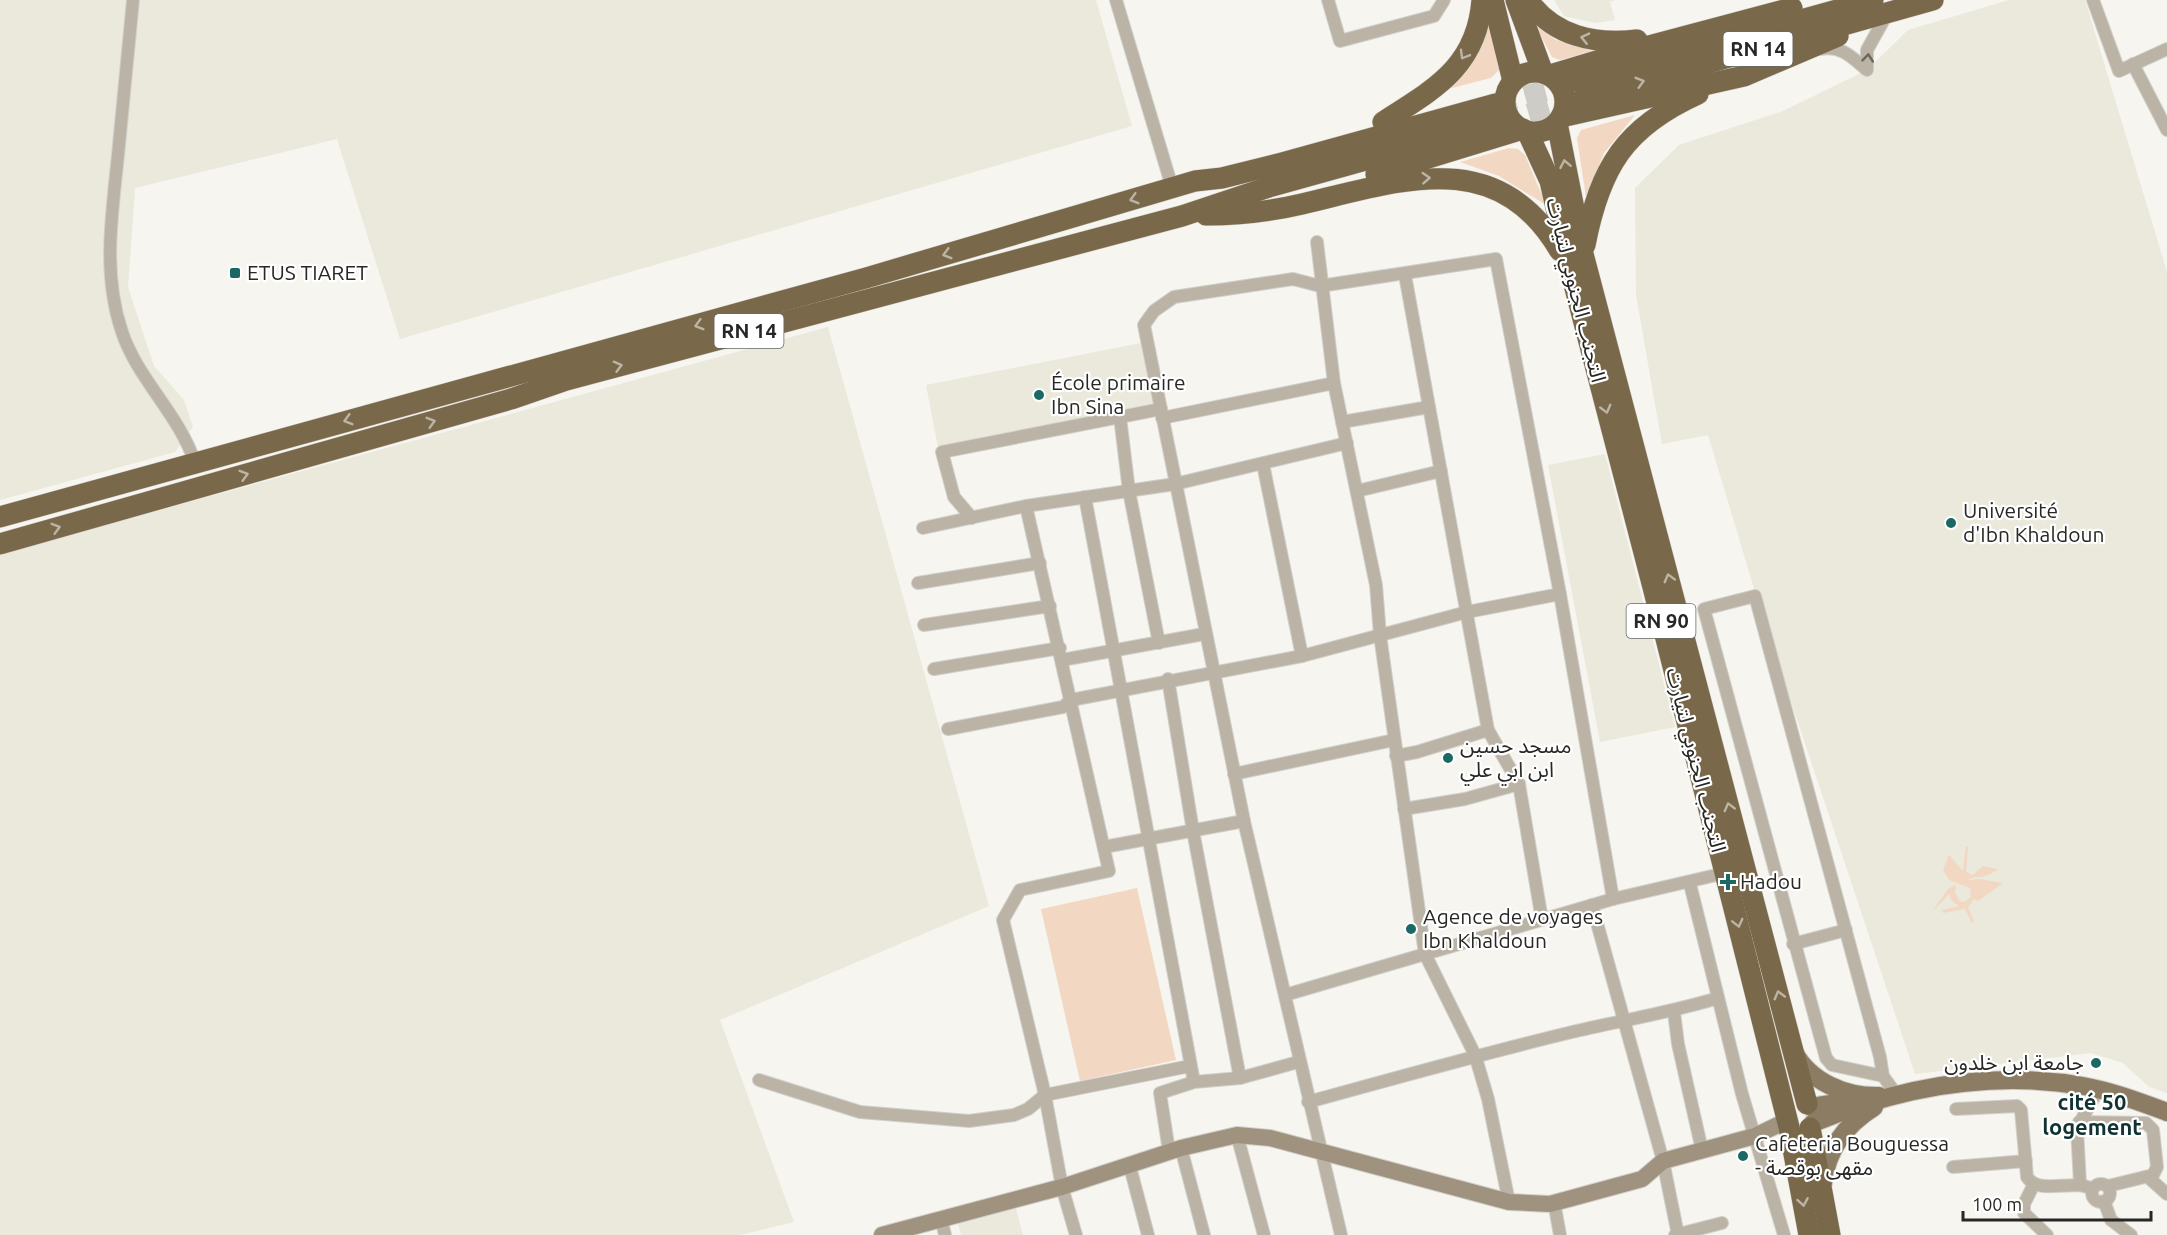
<svg xmlns="http://www.w3.org/2000/svg" width="2167" height="1235" font-family="Ubuntu,'Noto Sans Arabic',sans-serif">
<style>
.built{fill:#ebe8dc}
.green{fill:#f2d8c2}
.lines{fill:none;stroke-linecap:round;stroke-linejoin:round}
.highway-tunnel{stroke:#cdccc7;stroke-width:21;stroke-dasharray:21 10;stroke-linecap:butt}
.street-casing{stroke:#d1d0cb;stroke-width:14}
.secondary-casing{stroke:#d1d0cb;stroke-width:18}
.primary-casing{stroke:#d1d0cb;stroke-width:20}
.highway-casing{stroke:#d1d0cb;stroke-width:22}
.street{stroke:#bbb3a5;stroke-width:12}
.secondary{stroke:#9f937f;stroke-width:16}
.primary{stroke:#8b7c63;stroke-width:18}
.highway{stroke:#7a684b;stroke-width:21}
.oneway{stroke:#bcb4a5}
.oneway2{stroke:#6a665f}
.poi-dot{fill:#1b6865;stroke:#fff;stroke-width:2}
.labels{text-anchor:middle;stroke-width:4.5;stroke-linejoin:round;paint-order:stroke}
.shield{fill:#fff;stroke:#686866;stroke-width:1.5}
.shield-label{font-size:20px;font-weight:bold;fill:#272725}
.poi-label{font-size:21px;fill:#272725;stroke:#fff;text-anchor:start}
.street-label{font-size:21px;fill:#272725;stroke:#fff}
.neighbourhood-label{font-size:22px;font-weight:bold;fill:#103332;stroke:#fff}
</style>
<rect width="100%" height="100%" fill="#f6f5ef"/>
<g class="built">
<path d="M0,0H1096L1132,126L400,339L337,139L135,188L128,287L154,366L184,400L193,427L175,452L0,500Z"/>
<path d="M1554,0H1615L1610,2L1615,20L1595,23L1564,16Z"/>
<path d="M2009,0H2085L2167,272V1093L2149,1087L2123,1063L2091,1053L1915,1074L1758,602L1708,435L1662,444L1636,295L1635,188L1679,145L1783,111L1867,70L1908,30Z"/>
<path d="M828,327L989,906L720,1020L794,1222L740,1235H0V554Z"/>
<path d="M1141,343L1153,405L938,447L926,385Z"/>
<path d="M1605,454L1675,727L1600,742L1548,465Z"/>
<path d="M1015,1205L1023,1235H961L957,1220Z"/>
</g>
<g class="green">
<path d="M1491,15L1500,69L1491,78L1444,90Z"/>
<path d="M1535,24L1556,40L1592,51L1560,60L1552,57Z"/>
<path d="M1635,115L1604,153L1586,197L1577,138L1581,130Z"/>
<path d="M1509,148L1518,149L1525,155L1546,205L1499,176L1460,162Z"/>
<path d="M1966,846L1968,847L1966,872L1973,875L1983,866L1998,869C1983,881 1976,874 1968,880L1980,879L2003,883L1978,901L1974,899L1968,907L1974,922L1972,923L1965,909L1943,913L1942,910L1959,906L1952,901L1949,894L1931,913L1948,889L1956,884L1955,893L1960,901L1964,902L1971,897L1970,888L1949,880L1943,870L1949,855L1963,871Z"/>
<path d="M1137,888L1176,1060L1080,1081L1041,909Z"/>
</g>
<g class="lines">
<g class="highway-tunnel">
<path d="M1495,104L1579,82"/>
<path d="M1499,123L1583,98"/>
</g>
<defs>
<g id="street">
<path d="M133,0C128,52 123,103 118,155C112,215 102,273 122,332C138,380 179,414 195,463"/>
<path d="M1116,0L1172,187"/>
<path d="M1328,0L1340,41L1434,16L1444,0"/>
<path d="M2093,0L2119,71L2167,49"/>
<path d="M1820,49C1841,45 1852,57 1867,70V50L1887,14"/>
<path d="M2133,64L2167,130"/>
<path d="M1317,242L1334,383L1376,585L1380,635L1425,954L1475,1055L1488,1099L1509,1202"/>
<path d="M1405,275L1488,730L1519,784L1542,920"/>
<path d="M1120,417L1129,491L1159,643"/>
<path d="M1162,418L1334,383"/>
<path d="M1342,422L1429,407"/>
<path d="M1357,491L1441,471"/>
<path d="M1085,497L1194,1082L1160,1093L1169,1151"/>
<path d="M1026,506L1109,871L1020,890L1003,920L1045,1095L1062,1187L1076,1235"/>
<path d="M972,518L954,497L942,452L1161,409"/>
<path d="M923,528L1026,506L1175,484L1347,443"/>
<path d="M918,583L1040,563"/>
<path d="M924,625L1050,606"/>
<path d="M1302,656L1467,612L1560,594"/>
<path d="M1062,660L1204,634"/>
<path d="M934,669L1060,648"/>
<path d="M1168,679L1193,831L1240,1078"/>
<path d="M948,729L1063,707L1071,700L1302,656L1263,464"/>
<path d="M1396,756L1417,752L1488,730"/>
<path d="M1234,774L1394,740"/>
<path d="M1404,809L1465,799L1519,784"/>
<path d="M1104,847L1244,821"/>
<path d="M1690,884L1742,1094L1784,1235"/>
<path d="M1592,905L1663,1161L1678,1235"/>
<path d="M1793,944L1846,930"/>
<path d="M1285,995L1613,899L1725,873"/>
<path d="M1674,1012L1678,1044L1702,1150"/>
<path d="M1883,1076L1880,1057L1755,596L1704,609L1826,1058L1832,1065L1883,1076L1896,1094"/>
<path d="M759,1080L860,1112L969,1121L1014,1115L1028,1109L1045,1095L1190,1066"/>
<path d="M1194,1082L1240,1078L1298,1062"/>
<path d="M1308,1102C1395,1078 1481,1054 1568,1033C1618,1021 1669,1013 1718,998"/>
<path d="M1956,1109L2017,1106L2021,1110L2027,1177C2039,1196 2073,1178 2092,1189"/>
<path d="M2079,1122L2146,1123L2153,1130L2157,1167L2153,1175L2108,1186"/>
<path d="M1237,1135L1264,1235"/>
<path d="M1181,1148L1204,1235"/>
<path d="M1130,1167L1148,1235"/>
<path d="M1953,1167L2026,1161"/>
<path d="M2149,1178L2167,1194"/>
<circle cx="2101" cy="1193" r="9"/>
<path d="M2034,1184L2024,1204V1213L2047,1235"/>
<path d="M2080,1184L2077,1128L2098,1090"/>
<path d="M2104,1201L2111,1220L2131,1235"/>
<path d="M1554,1202L1560,1235"/>
<path d="M941,1218L945,1235"/>
<path d="M1341,1235L1244,821L1144,325L1154,311L1174,297L1293,279L1320,286L1496,259L1560,594L1613,899"/>
<path d="M1675,1235L1722,1223"/>
</g>
<path id="secondary" d="M882,1235L1062,1187L1181,1148L1237,1135L1270,1138L1509,1202L1550,1204L1642,1179L1663,1161L1755,1136L1786,1121"/>
<g id="primary">
<path d="M1794,1052C1810,1082 1846,1097 1879,1096"/>
<path d="M1811,1107L1850,1101"/>
<path d="M1813,1123C1900,1087 1990,1070 2083,1086C2111,1091 2140,1102 2167,1112"/>
<path d="M1823,1183C1827,1149 1845,1125 1874,1107"/>
</g>
<g id="highway">
<path d="M1493,0L1513,81"/>
<path d="M1516,0L1543,73"/>
<path d="M1528,0C1553,36 1595,45 1637,40"/>
<circle cx="1535" cy="102" r="30"/>
<path d="M1550,75L1623,53L1792,8"/>
<path d="M1579,82L1873,0"/>
<path d="M1583,98L1933,0"/>
<path d="M1561,117L1744,76L1838,36"/>
<path d="M1383,122C1434,89 1477,67 1482,0"/>
<path d="M1557,123L1583,254L1807,1104"/>
<path d="M1527,131L1550,181L1569,265L1653,587L1789,1127L1809,1235"/>
<path d="M1376,174L1523,129"/>
<path d="M1206,215C1237,215 1272,211 1302,204C1400,181 1497,144 1560,251"/>
<path d="M1585,245C1600,167 1625,127 1698,94"/>
<path d="M0,517L866,278L1195,181L1222,178L1278,164L1495,104"/>
<path d="M0,544L511,399L566,380L1182,216L1269,187L1499,123"/>
<path d="M1810,1128L1830,1235"/>
</g>
</defs>
<use href="#street" class="street-casing"/>
<use href="#secondary" class="secondary-casing"/>
<use href="#primary" class="primary-casing"/>
<use href="#highway" class="highway-casing"/>
<use href="#street" class="street"/>
<use href="#secondary" class="secondary"/>
<use href="#primary" class="primary"/>
<use href="#highway" class="highway"/>
</g>
<defs><path id="oneway-chevron" d="M-2-3.5L2.5 0L-2 3.5" fill="none" stroke-width="1.6" stroke-linecap="round" stroke-linejoin="round" transform="scale(1.5)"/></defs>
<g class="oneway">
<use href="#oneway-chevron" transform="translate(1585 38) rotate(-167)"/>
<use href="#oneway-chevron" transform="translate(1464 55) rotate(120)"/>
<use href="#oneway-chevron" transform="translate(1640 82) rotate(-16)"/>
<use href="#oneway-chevron" transform="translate(1565 164) rotate(-101)"/>
<use href="#oneway-chevron" transform="translate(1426 178) rotate(-4)"/>
<use href="#oneway-chevron" transform="translate(1134 199) rotate(164)"/>
<use href="#oneway-chevron" transform="translate(947 254) rotate(164)"/>
<use href="#oneway-chevron" transform="translate(699 325) rotate(164)"/>
<use href="#oneway-chevron" transform="translate(618 366) rotate(-15)"/>
<use href="#oneway-chevron" transform="translate(1606 409) rotate(75)"/>
<use href="#oneway-chevron" transform="translate(348 420) rotate(164)"/>
<use href="#oneway-chevron" transform="translate(431 422) rotate(-16)"/>
<use href="#oneway-chevron" transform="translate(244 475) rotate(-16)"/>
<use href="#oneway-chevron" transform="translate(56 528) rotate(-16)"/>
<use href="#oneway-chevron" transform="translate(1669 578) rotate(-105)"/>
<use href="#oneway-chevron" transform="translate(1729 807) rotate(-105)"/>
<use href="#oneway-chevron" transform="translate(1738 923) rotate(76)"/>
<use href="#oneway-chevron" transform="translate(1779 995) rotate(-105)"/>
<use href="#oneway-chevron" transform="translate(1803 1202) rotate(80)"/>
</g>
<use class="oneway2" href="#oneway-chevron" transform="translate(1868 58) rotate(-84)"/>
<g class="poi-dot">
<rect x="229" y="267" width="12" height="12" rx="3"/>
<circle cx="1039" cy="395" r="6"/>
<circle cx="1951" cy="523" r="6"/>
<circle cx="1448" cy="758" r="6"/>
<path d="M1725 873h6v6h6v6h-6v6h-6v-6h-6v-6h6z"/>
<circle cx="1411" cy="929" r="6"/>
<circle cx="2096" cy="1063" r="6"/>
<circle cx="1743" cy="1156" r="6"/>
</g>
<g class="labels">
<g class="shield">
<rect x="1723.5" y="32" width="69" height="34" rx="4.5"/>
<rect x="714.5" y="314" width="69" height="34" rx="4.5"/>
<rect x="1626.5" y="604" width="69" height="34" rx="4.5"/>
</g>
<g class="shield-label">
<text x="1758" y="56">RN 14</text>
<text x="749" y="338">RN 14</text>
<text x="1661" y="628">RN 90</text>
</g>
<g class="poi-label">
<text x="247" y="280">ETUS TIARET</text>
<text x="1051" y="390">École primaire<tspan x="1051" dy="24">Ibn Sina</tspan></text>
<text x="1963" y="518">Université<tspan x="1963" dy="24">d'Ibn Khaldoun</tspan></text>
<text x="1460" y="753">مسجد حسين<tspan x="1460" dy="24">ابن ابي علي</tspan></text>
<text x="1740" y="889">Hadou</text>
<text x="1423" y="924">Agence de voyages<tspan x="1423" dy="24">Ibn Khaldoun</tspan></text>
<text x="2084" y="1070" text-anchor="end">جامعة ابن خلدون</text>
<text x="1755" y="1151">Cafeteria Bouguessa<tspan x="1755" dy="24">- مقهى بوقصة</tspan></text>
</g>
<g class="street-label">
<text transform="translate(1576 290) rotate(76)" y="7">التجنب الجنوبي لتيارت</text>
<text transform="translate(1696 760) rotate(76)" y="7">التجنب الجنوبي لتيارت</text>
</g>
<g class="neighbourhood-label">
<text x="2092" y="1110">cité 50<tspan x="2092" dy="25">logement</tspan></text>
</g>
</g>
<path d="M1963 1211v9h188v-9" fill="none" stroke="#272725" stroke-width="3"/>
<text x="1972" y="1211" font-size="18" fill="#272725" stroke="#ffffff" stroke-width="4.5" paint-order="stroke">100 m</text>
</svg>
